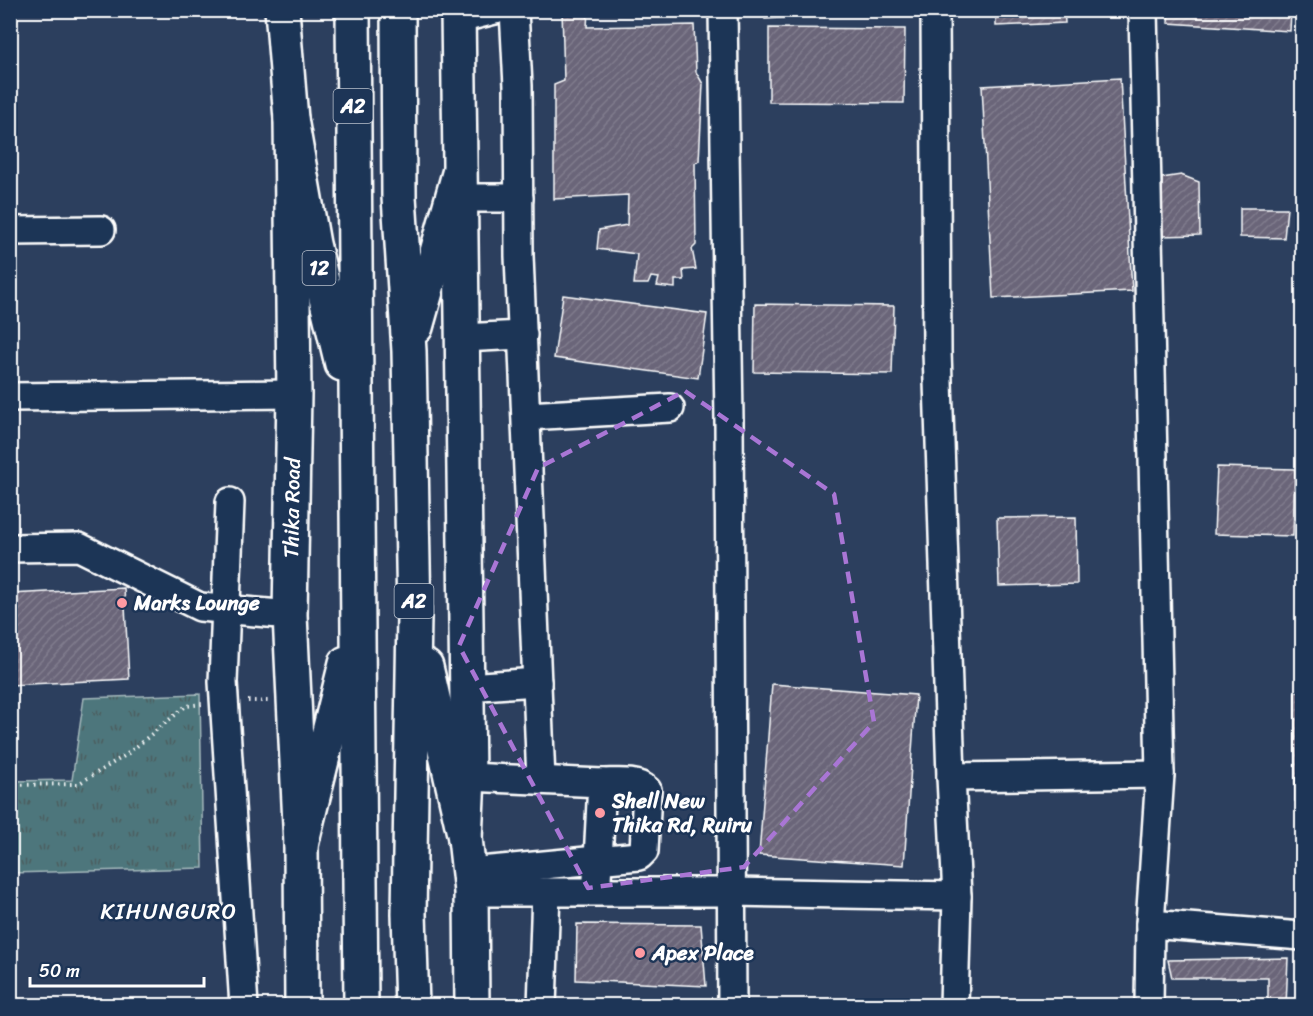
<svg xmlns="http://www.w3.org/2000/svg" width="1313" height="1016" font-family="Sriracha,sans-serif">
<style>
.grass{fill:url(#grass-tufts);stroke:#a6babd;stroke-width:1.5}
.building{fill:url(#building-hatch);stroke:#fff;stroke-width:1.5}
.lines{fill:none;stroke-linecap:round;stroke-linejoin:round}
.minor-casing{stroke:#fff;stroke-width:32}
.major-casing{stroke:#fff;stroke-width:38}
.highway-casing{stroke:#fff;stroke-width:38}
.path{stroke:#fff;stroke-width:4;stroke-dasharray:1.5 4.5;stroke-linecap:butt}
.minor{stroke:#1d3557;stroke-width:27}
.major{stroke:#1d3557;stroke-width:33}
.highway{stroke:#1d3557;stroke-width:33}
.marked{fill:none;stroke:#a976d5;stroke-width:4.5;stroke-dasharray:12 8;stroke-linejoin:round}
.poi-dot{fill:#ff9aa2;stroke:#1d3557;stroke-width:2}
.labels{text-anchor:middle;stroke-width:5;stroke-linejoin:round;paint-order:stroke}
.shield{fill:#1d3557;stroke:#bbc2cd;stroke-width:1.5}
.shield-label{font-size:20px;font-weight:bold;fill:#fff}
.street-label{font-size:21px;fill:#fff;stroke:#1d3557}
.poi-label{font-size:21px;font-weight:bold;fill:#fff;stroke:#1d3557;text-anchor:start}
.neighbourhood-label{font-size:22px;letter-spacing:1.5px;fill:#fff;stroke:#1d3557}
</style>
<defs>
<pattern id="grass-tufts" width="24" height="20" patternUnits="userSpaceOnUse" patternTransform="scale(1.5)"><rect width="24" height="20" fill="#4d767b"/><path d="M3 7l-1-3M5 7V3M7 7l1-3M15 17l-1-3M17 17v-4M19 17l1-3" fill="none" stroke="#4c5d5f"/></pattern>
<pattern id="building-hatch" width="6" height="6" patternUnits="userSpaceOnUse" patternTransform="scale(1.5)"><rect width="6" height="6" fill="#6a6579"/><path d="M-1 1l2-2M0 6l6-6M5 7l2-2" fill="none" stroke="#807c8d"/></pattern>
</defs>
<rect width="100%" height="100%" fill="#2c3f5e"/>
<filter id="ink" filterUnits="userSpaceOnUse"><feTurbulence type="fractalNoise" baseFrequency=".0167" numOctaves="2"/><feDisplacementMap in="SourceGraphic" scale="12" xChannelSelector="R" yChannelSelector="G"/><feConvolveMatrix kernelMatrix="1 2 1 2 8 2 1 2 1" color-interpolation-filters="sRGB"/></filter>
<g filter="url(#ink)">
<path class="grass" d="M200,694L203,868L11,873V781L72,780L84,698Z"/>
<g class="building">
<path d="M562,10H588L587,27L694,25L696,72L703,84L699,161L695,163L696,245L692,249L696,269L683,270L684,280H675V288L657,286L659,278L651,277L648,284H634L637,254L597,249L599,230L627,225L628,195L554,199V85L564,81Z"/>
<path d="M765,10H831V15L765,19Z"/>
<path d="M996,10H1064L1065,23L996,26Z"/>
<path d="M1169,10H1291L1290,31L1168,23Z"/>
<path d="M769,28L905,29L904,103L769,102Z"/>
<path d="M1120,78L1132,291L993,298L982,86Z"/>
<path d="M1181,175L1199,182L1200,235L1161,236L1162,178Z"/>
<path d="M1240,208H1287L1284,238L1240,237Z"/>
<path d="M563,295L707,314L698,378L554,358Z"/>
<path d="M755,304L894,306L892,374L754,372Z"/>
<path d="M1217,467L1295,469L1293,536L1214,534Z"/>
<path d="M1076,517L1077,584L999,586L997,518Z"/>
<path d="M124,588L129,679L10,685V594Z"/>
<path d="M772,684L916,695L904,865L759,855Z"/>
<rect x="1295" y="692" width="7" height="109"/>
<path d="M577,924L701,925L706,986L576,980Z"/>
<path d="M1288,958L1286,1006H1268V978H1172L1168,960Z"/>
</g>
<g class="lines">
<defs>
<g id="minor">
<path d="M514,10L518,86L519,256L541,780"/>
<path d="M723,10L729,420L732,1006"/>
<path d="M935,10L937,351L951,777L957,896L954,1006"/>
<path d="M1143,10L1160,774L1150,924L1149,1006"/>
<path d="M459,19L495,10"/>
<path d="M460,198H519"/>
<path d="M10,231L101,230"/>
<path d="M462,338L523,335"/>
<path d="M10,397L294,394"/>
<path d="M527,416L670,408"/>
<path d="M230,502L223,682L244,1006"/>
<path d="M10,548L79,547L200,607L290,615"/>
<path d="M467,687L537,682"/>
<path d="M468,777L602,783L597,879"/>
<path d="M951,777L1160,774"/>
<path d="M469,872L639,856L644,851L647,790C637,780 616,783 602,783"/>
<path d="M471,892H732L957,896"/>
<path d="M1150,924L1302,936"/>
<path d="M542,1006L546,892"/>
</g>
<g id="major">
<path d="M282,10L291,119L294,394L290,615L301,845L302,1006"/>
<path d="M458,10L468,777L465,838L471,892L472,1006"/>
</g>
<g id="highway">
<path d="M353,10L361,1006"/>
<path d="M398,10L399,197L409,351L414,616L409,914L412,1006"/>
<path d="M291,119L313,244L342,364"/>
<path d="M416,327L460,170"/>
<path d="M426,667L465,838"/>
<path d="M301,845L346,663"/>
</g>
</defs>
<use href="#minor" class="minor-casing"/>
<use href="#major" class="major-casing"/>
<use href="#highway" class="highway-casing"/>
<g class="path">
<path d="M248,701H268"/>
<path d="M10,785L78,784L126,755L186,706L202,704"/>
</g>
<use href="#minor" class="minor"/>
<use href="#major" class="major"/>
<use href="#highway" class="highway"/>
</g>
</g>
<path class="marked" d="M685,391L834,494L874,722L744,867L588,888L459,646L538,468Z"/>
<g class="poi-dot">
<circle cx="122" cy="603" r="6"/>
<circle cx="600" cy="813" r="6"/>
<circle cx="640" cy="953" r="6"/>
</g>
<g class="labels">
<g class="shield">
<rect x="333.5" y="89" width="39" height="34" rx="4.5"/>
<rect x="302.5" y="251" width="33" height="34" rx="4.5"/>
<rect x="394.5" y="584" width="39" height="34" rx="4.5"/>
</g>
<g class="shield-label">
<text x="353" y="113">A2</text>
<text x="319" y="275">12</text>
<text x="414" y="608">A2</text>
</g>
<g class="street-label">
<text transform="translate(292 508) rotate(-89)" y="7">Thika Road</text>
</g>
<g class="poi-label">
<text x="134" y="610">Marks Lounge</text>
<text x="612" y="808">Shell New<tspan x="612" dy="24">Thika Rd, Ruiru</tspan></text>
<text x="652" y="960">Apex Place</text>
</g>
<g class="neighbourhood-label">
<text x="169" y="919">KIHUNGURO</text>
</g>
</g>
<rect width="1313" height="1016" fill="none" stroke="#1d3557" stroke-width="36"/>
<rect x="18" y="18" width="1277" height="980" fill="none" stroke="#fff" stroke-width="2" filter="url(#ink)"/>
<path d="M30 977v9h174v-9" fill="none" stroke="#ffffff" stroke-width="3"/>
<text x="39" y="977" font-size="18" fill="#ffffff" stroke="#1d3557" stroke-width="4.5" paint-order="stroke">50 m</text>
</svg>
